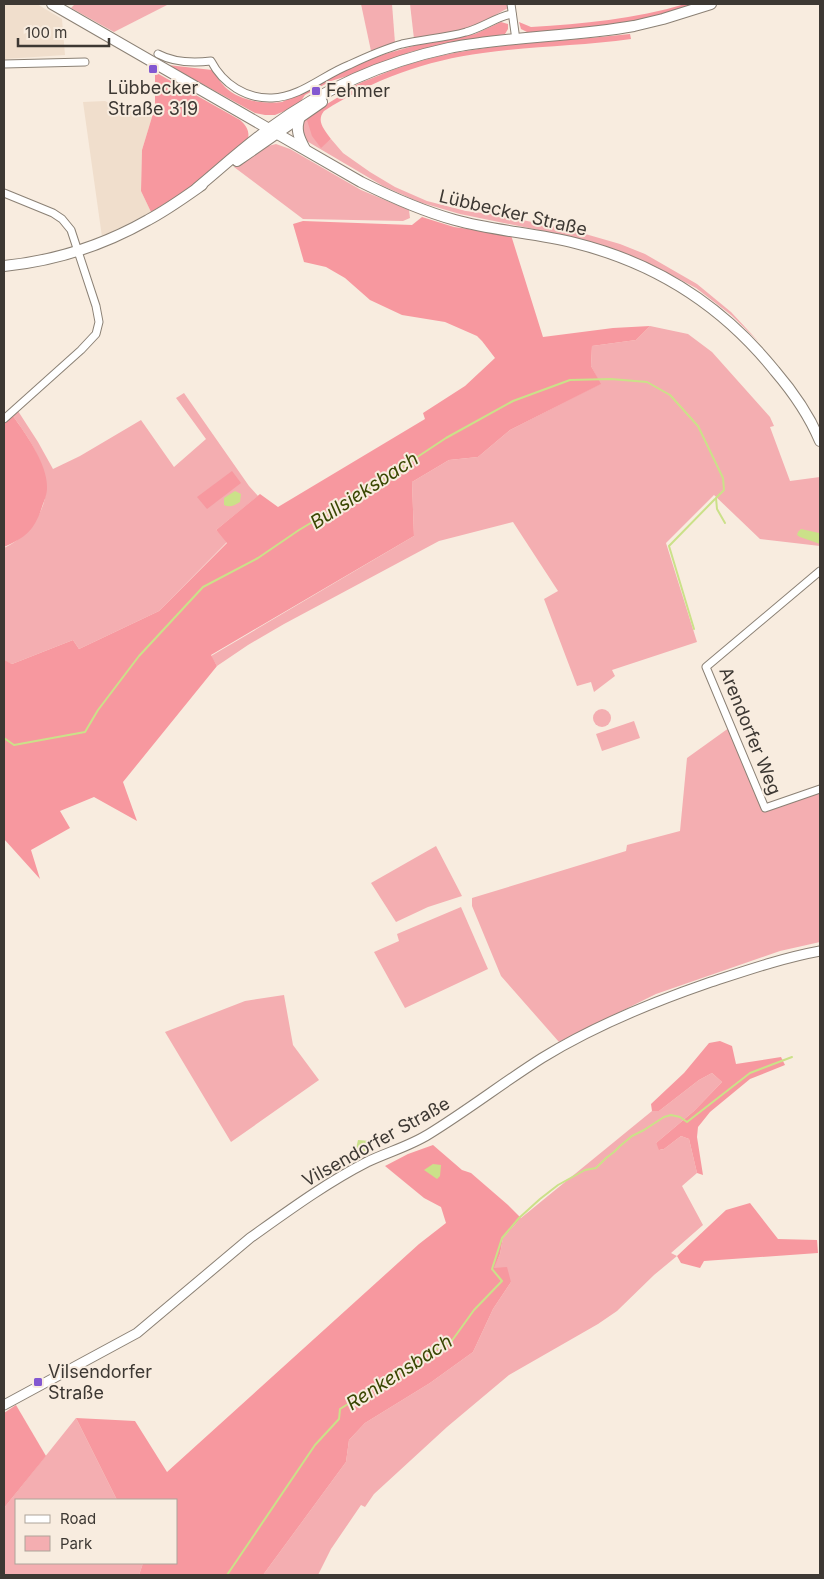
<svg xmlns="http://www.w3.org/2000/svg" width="824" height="1579" font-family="Inter,sans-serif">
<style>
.built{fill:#f0decc}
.green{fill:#f4aeb1}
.forest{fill:#f7989f}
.water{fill:#cbe189}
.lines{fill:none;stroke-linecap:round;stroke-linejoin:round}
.stream{stroke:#cbe189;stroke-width:2}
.minor-casing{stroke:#8b8175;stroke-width:9}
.tertiary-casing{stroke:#8b8175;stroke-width:11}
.secondary-casing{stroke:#8b8175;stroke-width:12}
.minor{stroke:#fff;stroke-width:7}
.tertiary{stroke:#fff;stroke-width:9}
.secondary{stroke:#fff;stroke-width:10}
.poi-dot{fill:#8358d1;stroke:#f8ecdf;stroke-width:2}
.labels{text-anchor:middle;stroke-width:4;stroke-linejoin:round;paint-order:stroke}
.poi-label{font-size:18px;fill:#3d3833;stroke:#f8ecdf;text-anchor:start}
.street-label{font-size:18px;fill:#3d3833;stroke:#f8ecdf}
.water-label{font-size:19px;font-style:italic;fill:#3a4703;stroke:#f8ecdf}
</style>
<rect width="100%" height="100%" fill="#f8ecdf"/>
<g class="built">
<path d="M4,4H37L62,19L65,55L4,59Z"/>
<path d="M105,101L120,108L152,117L142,150L141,191L151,212L102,237L83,102Z"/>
</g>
<g class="green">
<path d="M75,4H169L114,32L71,8Z"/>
<path d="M361,4H392L395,43L371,51Z"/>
<path d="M410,4H508V8L479,24L460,31L414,39Z"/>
<path d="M306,117L321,147L331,139L343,153L370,172L395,187L427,201L466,211L499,215L575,231L620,244L645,254L697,284L731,312L759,342L731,315L696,288L658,268L621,252L572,237L460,214L419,202L383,186L305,140C300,132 300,124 306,117Z"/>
<path d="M276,144L290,149L361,190L409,210L410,218L403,221L303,219L234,167L264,147Z"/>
<path d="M650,326L688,334L712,352L770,417L774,426L770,427L790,481L820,477V546L760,539L714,495L666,543L697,642L612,670L615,676L594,692L591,682L577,686L544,599L558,591L513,522L439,541L284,624L248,645L217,666L211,656L414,536L412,482L449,460L478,457L510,430L600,384L591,366L592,346L636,340Z"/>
<path d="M184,393L249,486L258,496L216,530L227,542L159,611L79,649L73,640L12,664L4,661V548C18,541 23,536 33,523C62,487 36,448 13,416L18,411L38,442L53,469L80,456L141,420L174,467L206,439L176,398Z"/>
<circle cx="602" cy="718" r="9"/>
<path d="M634,721L640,738L602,751L596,734Z"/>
<path d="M733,725L767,805L820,787V942L780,951L656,994L559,1042L501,976L472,906V898L626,851L627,845L680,831L687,758Z"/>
<path d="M436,846L462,896L428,907L396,922L371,883Z"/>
<path d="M461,907L488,969L405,1008L374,952L399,941L397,934Z"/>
<path d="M284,995L293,1045L319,1080L231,1142L165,1032L245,1001Z"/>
<path d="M712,1073L722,1082L694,1111L656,1143L660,1150L664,1149L681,1136L689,1139L697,1173L682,1186L703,1225L671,1253L677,1256L654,1275L617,1311L598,1324L509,1375L447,1427L374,1494L365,1507L361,1505L331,1549L318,1575H263L346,1462L349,1440L365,1423L430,1383L473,1352L493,1309L511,1282L493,1269L500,1254L503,1238L521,1218L652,1111H659L699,1080Z"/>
<path d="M76,1418L117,1500H16V1563H143L139,1575H4V1508Z"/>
</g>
<g class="forest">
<path d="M685,4H698C644,24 586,28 529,33L521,29L519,22L531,27C583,24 635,19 685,4Z"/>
<path d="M501,22L508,24V29L505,34L440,45L410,52L354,74L331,81L305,95L301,101L287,110L275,115H265L255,113L168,65L212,70C216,75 220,82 225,87C239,101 264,104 282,102L358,64L385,54L424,43L475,34Z"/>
<path d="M630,34L631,39C582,46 532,46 483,53C427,60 372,80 324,111C316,121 324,129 331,139L321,148L312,136L306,117L348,91C355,84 365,81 375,77C454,42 545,44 630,34Z"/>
<path d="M155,72L240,120C246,125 250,131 248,140L192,187L151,212L141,191L142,150L155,107Z"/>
<path d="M422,217L454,227L511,235L543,337L613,328L650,326L636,340L592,346L591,366L601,384L510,430L478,457L449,460L412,482L414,536L211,655L217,666L123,782L137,821L94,797L60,811L70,828L31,850L40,879L4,839V660L12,664L73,640L79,649L159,611L227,543L216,530L260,494L278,507L425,419L423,413L465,386L495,358L482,341L477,336L445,322L402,315L370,300L345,278L326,267L304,262L293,224L303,221L412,225Z"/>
<path d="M13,416C26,434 48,465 47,488C47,495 44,501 42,507C34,531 26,537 4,547V423Z"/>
<path d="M232,471L241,483L207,509L197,497Z"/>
<path d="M720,1041L732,1046L736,1064L781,1057L785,1065L750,1079L710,1112L698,1127L697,1137L703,1175L697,1173L689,1139L681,1136L664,1149L659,1150L656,1143L694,1111L722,1082L712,1073L699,1080L659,1111H652L651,1104L684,1073L709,1043Z"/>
<path d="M433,1145L462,1170L471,1173L508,1205L521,1218L503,1238L500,1254L494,1268L507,1267L511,1282L493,1309L473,1352L430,1383L365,1423L349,1440L346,1462L263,1575H139L143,1563H176V1500H117L76,1418L135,1421L167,1472L419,1244L446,1223L441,1207L424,1198L385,1166L408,1154Z"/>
<path d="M750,1203L778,1239L817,1240L818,1253L704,1261L700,1268L681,1263L677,1256L726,1210Z"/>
<path d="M16,1405L46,1456L4,1508V1413Z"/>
</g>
<g class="water">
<path d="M235,491L241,494L240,502C235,505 230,508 224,505V498Z"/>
<path d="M801,529L819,533L820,544L800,537L797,535L798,532Z"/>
<path d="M358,1140L370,1141L373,1145V1149L359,1153L356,1149Z"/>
<path d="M433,1164L441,1165L440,1176L437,1179L424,1170Z"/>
</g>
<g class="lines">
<g class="stream">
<path d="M694,629L669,546L715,499"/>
<path d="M4,738L14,745L85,732L98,710L139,656L203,587L258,558L299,530L381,481L446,438L513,401L570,380L611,379L647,382L670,395L698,426L723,478L724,490L716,498L717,509L725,523"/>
<path d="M227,1575L315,1445L339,1419L340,1409L377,1386L416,1358L451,1342L474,1310L502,1281L492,1269L502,1238L519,1218L540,1199L558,1185L585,1170L596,1168L606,1158L614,1152L620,1146L632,1136L644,1130L664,1117L671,1115L680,1117L687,1122L750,1073L792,1057"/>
</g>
<defs>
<g id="minor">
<path d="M511,4L516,40"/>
<path d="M158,54C173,62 194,63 211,61C223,84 246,99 272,98C301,97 323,75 349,65C366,57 384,49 402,44C423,39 445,38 466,32C482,28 496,17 512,14"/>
<path d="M4,64L85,62"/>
<path d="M4,193L53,213L62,219L71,230L96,306L99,322L96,334L81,350L4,419"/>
<path d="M820,571L706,667L765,808L820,789"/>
</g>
<path id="tertiary" d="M4,1405L137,1333L250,1238C288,1211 326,1183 367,1162C388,1152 410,1146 429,1134C468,1110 504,1082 542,1058C594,1026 650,1003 708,983C745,971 782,958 820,951"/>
<g id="secondary">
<path d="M52,4L361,182C391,197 422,211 455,220C494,231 536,233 575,243C656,263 722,305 775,371C793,392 809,415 820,441"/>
<path d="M300,117C295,129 299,138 305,149"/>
<path d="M237,161L322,102"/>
<path d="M197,188C221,168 244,147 270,128C323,89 384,62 449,48C510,36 572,37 634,26L663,19L711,4"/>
<path d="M4,266C54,261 104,245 148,220C167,210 185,197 202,185"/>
</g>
</defs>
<use href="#minor" class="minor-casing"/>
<use href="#tertiary" class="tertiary-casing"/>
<use href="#secondary" class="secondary-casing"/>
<use href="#minor" class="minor"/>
<use href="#tertiary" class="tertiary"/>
<use href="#secondary" class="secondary"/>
</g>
<g class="poi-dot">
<rect x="148" y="64" width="10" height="10" rx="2.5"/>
<rect x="311" y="86" width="10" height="10" rx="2.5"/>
<rect x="33" y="1377" width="10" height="10" rx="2.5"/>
</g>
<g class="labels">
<g class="poi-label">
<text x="153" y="94" text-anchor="middle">Lübbecker<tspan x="153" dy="21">Straße 319</tspan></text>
<text x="326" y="97">Fehmer</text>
<text x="48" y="1378">Vilsendorfer<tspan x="48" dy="21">Straße</tspan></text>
</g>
<g class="street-label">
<text transform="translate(513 213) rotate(13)" y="6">Lübbecker Straße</text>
<text transform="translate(750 731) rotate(68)" y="6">Arendorfer Weg</text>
<text transform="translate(376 1142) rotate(-29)" y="6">Vilsendorfer Straße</text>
</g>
<g class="water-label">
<text transform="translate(364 490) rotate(-33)" y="7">Bullsieksbach</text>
<text transform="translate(399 1372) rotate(-33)" y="7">Renkensbach</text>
</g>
</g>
<rect width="824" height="1579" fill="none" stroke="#3d3833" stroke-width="10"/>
<rect x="15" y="1499" width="162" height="65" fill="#f8ecdf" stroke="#ada49a"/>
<rect x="25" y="1515" width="25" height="8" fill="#ffffff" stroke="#ada49a"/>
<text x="60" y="1524" font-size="15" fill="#3d3833">Road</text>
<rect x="25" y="1536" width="25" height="15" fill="#f4aeb1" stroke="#ada49a"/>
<text x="60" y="1549" font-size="15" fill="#3d3833">Park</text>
<path d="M18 38v8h91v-8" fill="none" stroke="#3d3833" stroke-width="2.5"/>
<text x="25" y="38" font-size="15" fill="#3d3833" stroke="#f8ecdf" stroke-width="4" paint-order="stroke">100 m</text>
</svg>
